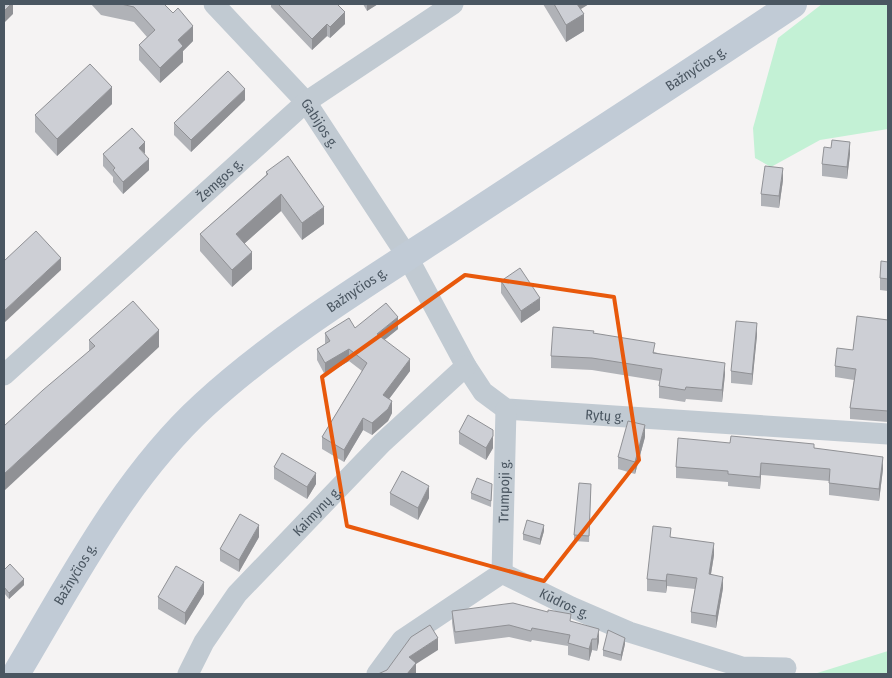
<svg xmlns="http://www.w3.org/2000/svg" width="892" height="678" font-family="'Fira Sans Condensed',sans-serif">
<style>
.green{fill:#c3f1d5}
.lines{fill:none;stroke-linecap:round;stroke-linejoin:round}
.minor{stroke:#c1cad2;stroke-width:21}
.secondary{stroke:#c1cbd6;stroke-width:28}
.wall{fill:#b0b2b7}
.shaded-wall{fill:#909195}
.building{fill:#cdcfd5;stroke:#909195}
.marked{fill:none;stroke:#e8590c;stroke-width:4;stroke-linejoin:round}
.labels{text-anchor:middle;stroke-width:5;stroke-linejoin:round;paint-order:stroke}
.street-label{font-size:14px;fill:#4a5661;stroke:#fff}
</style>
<rect width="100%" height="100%" fill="#f5f3f3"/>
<g class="green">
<path d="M822,4H888V129L820,140L771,167L755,158L753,128L778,38Z"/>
<path d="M888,651V674H814Z"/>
</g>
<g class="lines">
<g class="minor">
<path id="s1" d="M214,4L306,102L407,256L466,366L483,392L506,409L888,434"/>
<path id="s2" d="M4,375L306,102L453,4"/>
<path id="s3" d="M502,573L506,409"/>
<path id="s4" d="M188,674L204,642L237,594L382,443L466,366"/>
<path id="s5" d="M377,674L402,640L502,573L571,607L629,632L742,667L786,668"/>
</g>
<path class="secondary" id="s6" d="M16,674C71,582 124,478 204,405C276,339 365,284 447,231C562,155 678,81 793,4"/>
</g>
<g class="wall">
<path d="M91,4H164L193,41L183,51V62L160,83L139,60V45L147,37L134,22L101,15Z"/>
<path d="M271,4H337L345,24L330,38L327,36L312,50L271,7Z"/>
<path d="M363,4H378L367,11Z"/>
<path d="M543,4H589L580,9L584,31L566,42Z"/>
<path d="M245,100L191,152L174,135V123Z"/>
<path d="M112,104L57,156L35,132V115Z"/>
<path d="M103,154H145L149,170L123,194L113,182V177L103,166Z"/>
<path d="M850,154L847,179L822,176V164Z"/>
<path d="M266,172L324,224L302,240L281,211L244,244L252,269L232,287L200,251V234L266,175Z"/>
<path d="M783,180L779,208L761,206V194Z"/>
<path d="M888,262V291L880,290V278Z"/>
<path d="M501,281L540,310L521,323L501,293Z"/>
<path d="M888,320V422L850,419V408L854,380L835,377V366Z"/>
<path d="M355,328L398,329L384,340L410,371L389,399L392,413L388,421L372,435L363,430L344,462L322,449V437L362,371L349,361L325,375L317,360V349L325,344V333Z"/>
<path d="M594,333L725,374L722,402L686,399L685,402L659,398V386L660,381L592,370L551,368V356Z"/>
<path d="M757,335L752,385L731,383V371Z"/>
<path d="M89,340L159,347L89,351Z"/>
<path d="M459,432L493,448L486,460L459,444Z"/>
<path d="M645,437L635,474L618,469V457Z"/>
<path d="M730,443L814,448L883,469L879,501L829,495V481L761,475L760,489L728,486V482L676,478V467Z"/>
<path d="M274,467L316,484L307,499L274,479Z"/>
<path d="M492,484L491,507L471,499V493Z"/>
<path d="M591,484L589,542L574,541V535Z"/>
<path d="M390,493L429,498L418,520L390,505Z"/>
<path d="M544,531L540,545L523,540V534Z"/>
<path d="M259,537L239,572L220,561V549Z"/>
<path d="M671,537L714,555L711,574L723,588L716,628L691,623V612L695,589L667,586L666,593L647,591V579Z"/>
<path d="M4,570L24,585L9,599L4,593Z"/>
<path d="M204,594L185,625L158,609V597Z"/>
<path d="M452,611L571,621L599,641L597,651L592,650L589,661L568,655V646L532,640L531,642L509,637L455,644L452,623Z"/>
<path d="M625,644L621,661L603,656V650Z"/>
</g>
<g class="shaded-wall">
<path d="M11,4H13V14L4,23V11Z"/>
<path d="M367,4H378L367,11Z"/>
<path d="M573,4H589L573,14Z"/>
<path d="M345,12V24L330,38V27Z"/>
<path d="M584,14V31L566,42V25Z"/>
<path d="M327,24V36L312,50V39Z"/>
<path d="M193,26V41L183,51V62L160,83V68L178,40Z"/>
<path d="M112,87V104L57,156V139Z"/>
<path d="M245,89V100L191,152V140Z"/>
<path d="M145,142V154L139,148Z"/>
<path d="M850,142V154L847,179V167Z"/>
<path d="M149,159V170L123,194V182Z"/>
<path d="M783,168V180L779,208V196Z"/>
<path d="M281,194V211L236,251V234Z"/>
<path d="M324,207V224L302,240V223Z"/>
<path d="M252,252V269L232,287V270Z"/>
<path d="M61,258V270L4,323V311Z"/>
<path d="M540,298V310L521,323V311Z"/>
<path d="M398,317V329L377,346V334Z"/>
<path d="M757,323V335L752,385V374Z"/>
<path d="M159,330V347L4,491V474Z"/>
<path d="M349,349V361L325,375V363Z"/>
<path d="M410,359V371L383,407V395Z"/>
<path d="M725,363V374L722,402V390Z"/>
<path d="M392,401V413L388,421L372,435V423Z"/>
<path d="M363,418V430L344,462V450Z"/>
<path d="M645,425V437L635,474V462Z"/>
<path d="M493,430V448L486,460V448Z"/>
<path d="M883,457V469L879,501V489Z"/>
<path d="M761,463V475L760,489V477Z"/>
<path d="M316,473V484L307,499V487Z"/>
<path d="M429,486V498L418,520V508Z"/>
<path d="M259,525V537L239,572V560Z"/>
<path d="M544,525V531L540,545V539Z"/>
<path d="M714,543V555L709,586V574Z"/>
<path d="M667,574V586L666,593V581Z"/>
<path d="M723,577V588L716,628V616Z"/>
<path d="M24,579V585L9,599V593Z"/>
<path d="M204,582V594L185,625V613Z"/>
<path d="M599,629V641L597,651V639Z"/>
<path d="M438,638V650L416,664V674H407L409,657Z"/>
<path d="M625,638V644L621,661V655Z"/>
<path d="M592,639V650L589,661V649Z"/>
</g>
<g class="building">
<path d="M4,4H11L4,11Z"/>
<path d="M121,4H164L173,13L178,8L193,26L178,40L183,46L160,68L139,45L155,30L134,7Z"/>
<path d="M278,4H337L345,12L330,27L327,24L312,39Z"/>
<path d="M554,4H577L584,14L566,25Z"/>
<path d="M90,64L112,87L57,139L35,115Z"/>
<path d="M228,71L245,89L191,140L174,123Z"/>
<path d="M132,128L145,142L139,148L149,159L123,182L113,170L115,168L103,154Z"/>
<path d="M832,140L850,142L847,167L822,164L824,147L831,148Z"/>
<path d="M288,156L324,207L302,223L281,194L236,234L252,252L232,270L200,234L268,174L266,172Z"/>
<path d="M765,166L783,168L779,196L761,194Z"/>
<path d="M36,231L61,258L4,311V261Z"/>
<path d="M881,261L888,262V279L880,278Z"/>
<path d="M520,268L540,298L521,311L501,281Z"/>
<path d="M133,301L159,330L4,474V426L43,390L95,346L89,340Z"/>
<path d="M386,303L398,317L377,334L410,359L383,395L392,401L388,409L372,423L363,418L344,450L322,437L367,363L349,349L325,363L317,349L330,341L325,333L349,318L355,328Z"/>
<path d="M857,316L888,320V411L850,408L856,369L835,366L837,348L853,350Z"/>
<path d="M736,321L757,323L752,374L731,371Z"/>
<path d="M553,327L594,331L593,333L655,343L653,353L725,363L722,390L686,387L685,390L659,386L662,369L592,358L551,356Z"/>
<path d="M468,415L493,430V436L486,448L459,432Z"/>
<path d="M628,421L645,425L635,462L618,457Z"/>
<path d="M731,436L814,444V448L883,457L879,489L829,483L830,469L761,463L760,477L728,474V471L676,467L678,438L730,443Z"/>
<path d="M282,453L316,473L307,487L274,467Z"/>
<path d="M402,471L429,486L418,508L390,493Z"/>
<path d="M477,478L492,484L491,501L471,493Z"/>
<path d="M579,483L591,484L589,536L574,535Z"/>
<path d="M240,514L259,525L239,560L220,549Z"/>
<path d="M527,520L544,525L540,539L523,534Z"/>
<path d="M653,526L671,528L670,537L714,543L709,574L723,577L716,616L691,612L697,578L667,574L666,581L647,579Z"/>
<path d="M10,564L24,579L9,593L4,587V570Z"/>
<path d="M176,566L204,582L185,613L158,597Z"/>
<path d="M513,603L548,612V610L571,614L570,621L599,629L597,639H592L589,649L568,643L570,635L532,628L531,631L509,625L455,632L452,611Z"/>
<path d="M430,625L438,638L409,657L416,663L407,674H378L387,670L411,637Z"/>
<path d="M608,630L625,638L621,655L603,650Z"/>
</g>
<path class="marked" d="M465,275L614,297L639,460L544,581L347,526L322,377Z"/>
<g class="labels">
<g class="street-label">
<text dy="5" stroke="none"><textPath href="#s6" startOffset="926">Bažnyčios g.</textPath></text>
<text dy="5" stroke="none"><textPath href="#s1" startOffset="160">Gabijos g.</textPath></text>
<text dy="5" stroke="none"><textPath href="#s2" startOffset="291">Žemgos g.</textPath></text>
<text dy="5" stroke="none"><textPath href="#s6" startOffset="521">Bažnyčios g.</textPath></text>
<text dy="5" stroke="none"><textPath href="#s1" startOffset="602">Rytų g.</textPath></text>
<text dy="5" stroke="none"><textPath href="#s3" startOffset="82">Trumpoji g.</textPath></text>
<text dy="5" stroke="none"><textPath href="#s4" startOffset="209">Kaimynų g.</textPath></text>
<text dy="5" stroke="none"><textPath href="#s6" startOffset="116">Bažnyčios g.</textPath></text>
<text dy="5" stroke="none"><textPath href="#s5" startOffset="232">Kūdros g.</textPath></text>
</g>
</g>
<rect width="892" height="678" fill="none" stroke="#4a5661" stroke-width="10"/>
</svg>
